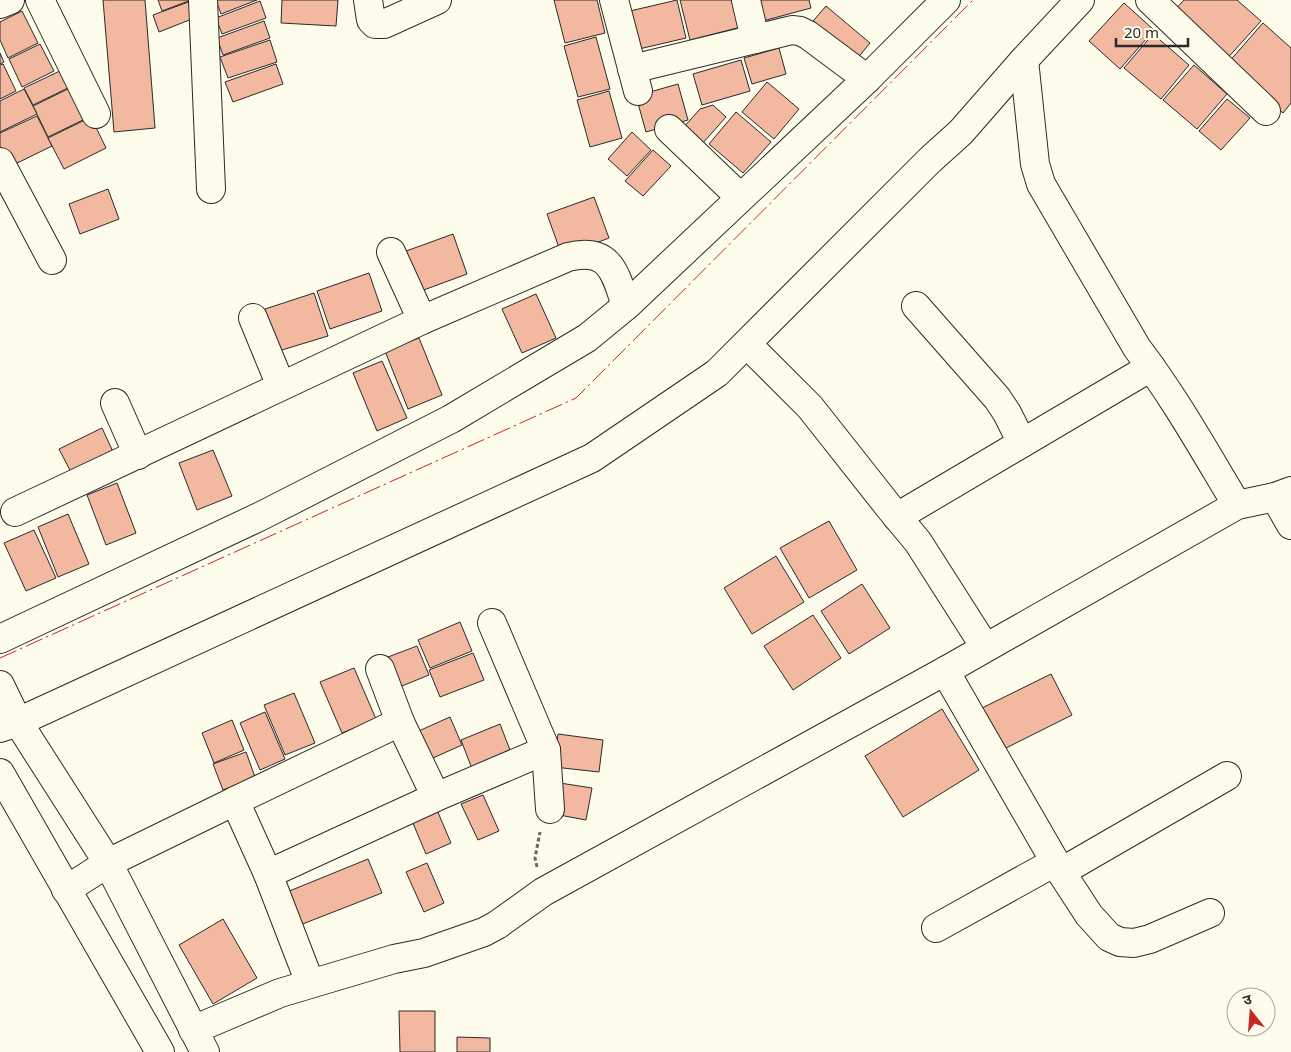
<svg xmlns="http://www.w3.org/2000/svg" width="1291" height="1052" font-family="'Noto Sans','Noto Sans Devanagari',sans-serif">
<style>
.building{fill:#f2b8a0;stroke:#2b2b2b}
.lines{fill:none;stroke-linecap:round;stroke-linejoin:round}
.minor-casing{stroke:#2b2b2b;stroke-width:30}
.path{stroke:#6a6964;stroke-width:3;stroke-dasharray:4 2.5;stroke-linecap:butt}
.minor{stroke:#fdfbea;stroke-width:28}
.power{stroke:#c62828;stroke-width:1;stroke-dasharray:18 4 2.5 4;stroke-linecap:butt}
</style>
<rect width="100%" height="100%" fill="#fdfbea"/>
<g class="building">
<path d="M103,0H145L155,128L114,132Z"/>
<path d="M158,0H191L162,11Z"/>
<path d="M194,0L202,15L159,32L153,15Z"/>
<path d="M216,0H257L221,14Z"/>
<path d="M282,0H338L336,26L281,23Z"/>
<path d="M554,0H597L605,33L565,43Z"/>
<path d="M677,0L686,38L639,49L630,11Z"/>
<path d="M680,0H738L745,26L690,40Z"/>
<path d="M753,0H809L811,8L759,22Z"/>
<path d="M1184,0H1237L1261,21L1224,62L1171,14Z"/>
<path d="M260,1L266,18L222,34L216,18Z"/>
<path d="M1124,3L1154,30L1120,69L1089,41Z"/>
<path d="M826,6L870,43L852,65L808,27Z"/>
<path d="M22,11L38,43L8,58L0,40V22Z"/>
<path d="M264,21L270,38L223,55L217,38Z"/>
<path d="M1263,23L1291,48V103L1283,113L1227,64Z"/>
<path d="M1153,34L1189,65L1161,99L1124,68Z"/>
<path d="M596,37L610,89L578,97L564,46Z"/>
<path d="M270,40L277,62L228,78L220,57Z"/>
<path d="M40,44L54,71L22,87L9,59Z"/>
<path d="M779,48L786,74L752,84L744,58Z"/>
<path d="M0,53L4,62L0,64Z"/>
<path d="M741,60L750,91L702,105L693,74Z"/>
<path d="M3,64L16,91L0,99V65Z"/>
<path d="M276,64L283,84L233,102L225,82Z"/>
<path d="M1194,65L1227,94L1197,129L1163,100Z"/>
<path d="M62,70L70,87L33,105L24,88Z"/>
<path d="M767,82L799,109L774,139L742,112Z"/>
<path d="M678,84L688,120L646,132L636,96Z"/>
<path d="M70,88L85,119L48,137L33,106Z"/>
<path d="M24,89L37,114L0,132V101Z"/>
<path d="M609,91L622,138L590,147L577,100Z"/>
<path d="M1227,99L1250,118L1221,150L1199,131Z"/>
<path d="M713,105L726,117L702,144L683,128L700,109Z"/>
<path d="M736,112L771,142L743,173L709,144Z"/>
<path d="M37,116L52,146L7,168L0,152V133Z"/>
<path d="M91,117L106,148L64,169L48,138Z"/>
<path d="M632,132L651,150L627,176L608,159Z"/>
<path d="M653,150L671,166L643,196L625,181Z"/>
<path d="M108,189L119,219L80,234L69,204Z"/>
<path d="M594,197L609,238L562,256L547,214Z"/>
<path d="M453,234L467,274L413,294L398,254Z"/>
<path d="M369,273L382,311L330,329L317,291Z"/>
<path d="M314,293L328,336L272,353L259,311Z"/>
<path d="M536,294L556,338L522,353L502,309Z"/>
<path d="M419,338L442,395L408,409L385,351Z"/>
<path d="M382,361L407,418L377,431L353,373Z"/>
<path d="M102,428L115,456L73,476L59,449Z"/>
<path d="M213,450L232,496L197,510L179,463Z"/>
<path d="M117,483L136,533L106,545L87,495Z"/>
<path d="M68,514L89,564L58,577L38,527Z"/>
<path d="M829,521L857,570L809,598L780,548Z"/>
<path d="M34,530L56,578L26,591L4,543Z"/>
<path d="M776,556L804,602L752,634L724,588Z"/>
<path d="M862,584L890,628L849,654L821,611Z"/>
<path d="M813,615L841,658L793,690L764,646Z"/>
<path d="M460,622L472,651L430,668L418,640Z"/>
<path d="M417,646L429,675L392,690L380,660Z"/>
<path d="M473,653L484,680L440,697L429,670Z"/>
<path d="M354,668L376,719L342,733L320,682Z"/>
<path d="M1051,674L1072,715L996,753L976,711Z"/>
<path d="M294,693L315,743L285,755L264,705Z"/>
<path d="M942,709L979,770L903,817L865,756Z"/>
<path d="M265,712L285,759L260,770L240,723Z"/>
<path d="M450,717L462,745L424,762L412,734Z"/>
<path d="M232,720L244,750L214,763L202,733Z"/>
<path d="M500,724L513,758L474,774L461,740Z"/>
<path d="M558,734L603,740L599,772L554,767Z"/>
<path d="M246,752L255,777L223,790L213,764Z"/>
<path d="M560,783L592,788L586,820L554,814Z"/>
<path d="M483,795L499,831L478,840L461,804Z"/>
<path d="M437,810L451,843L426,854L412,821Z"/>
<path d="M368,859L382,893L300,925L287,892Z"/>
<path d="M427,863L444,903L424,912L406,872Z"/>
<path d="M223,919L257,978L213,1004L179,945Z"/>
<path d="M399,1011H435V1052H400Z"/>
<path d="M457,1037L490,1038V1052H457Z"/>
</g>
<g class="lines">
<defs>
<g id="minor">
<path d="M40,0L96,114"/>
<path d="M203,0L211,189"/>
<path d="M368,0L371,20L375,24H384L437,0"/>
<path d="M614,0L638,91"/>
<path d="M746,0L755,39"/>
<path d="M1150,0L1266,111"/>
<path d="M0,4L10,0"/>
<path d="M1024,60L1035,164L1041,184L1137,348C1175,398 1205,452 1237,505"/>
<path d="M632,69L792,30L800,31L808,35L867,79"/>
<path d="M669,129L740,197"/>
<path d="M0,162L52,260"/>
<path d="M391,252L422,320"/>
<path d="M916,306L997,398L1007,413L1022,443"/>
<path d="M253,318L281,386"/>
<path d="M747,344L810,407L889,507L918,542L985,647"/>
<path d="M115,403L138,455"/>
<path d="M1275,497L1291,525"/>
<path d="M15,512L422,320L568,257C610,247 615,272 626,306"/>
<path d="M897,517L1151,367"/>
<path d="M492,623L546,750L550,809"/>
<path d="M0,639L261,516L451,419L587,338L626,306L867,79L946,0"/>
<path d="M380,669L400,722"/>
<path d="M945,671L1061,872L1089,915L1109,937L1120,942L1134,943L1150,939L1210,913"/>
<path d="M0,685L18,722L108,863L205,1052"/>
<path d="M0,728L18,722L592,458L717,373L930,160L961,132L1024,60L1080,0"/>
<path d="M0,773L160,1052"/>
<path d="M436,797L400,722L235,801L268,874L436,797L546,750"/>
<path d="M1061,872L1227,776"/>
<path d="M268,874L310,983"/>
<path d="M66,890L108,863L235,801"/>
<path d="M936,928L1055,862"/>
<path d="M193,1030L280,993L394,959L424,953L484,932L497,925L543,892L945,671L1237,505L1275,497L1291,491"/>
</g>
</defs>
<use href="#minor" class="minor-casing"/>
<path class="path" d="M537,867L535,858L540,832"/>
<use href="#minor" class="minor"/>
<path class="power" d="M0,658L576,398L973,0"/>
</g>
<g transform="translate(1251 1012) rotate(343)"><circle r="24" fill="#fdfbea" stroke="#a9a89e"/>
<path d="M0-4L9 19L0 12L-9 19Z" fill="#c62828"/>
<text y="-8" font-size="14" font-weight="bold" text-anchor="middle" fill="#2b2b2b">उ</text>
</g>
<path d="M1116 38v8h72v-8" fill="none" stroke="#2b2b2b" stroke-width="2.5"/>
<text x="1124" y="38" font-size="15" fill="#2b2b2b" stroke="#fdfbea" stroke-width="4" paint-order="stroke">20 m</text>
</svg>
